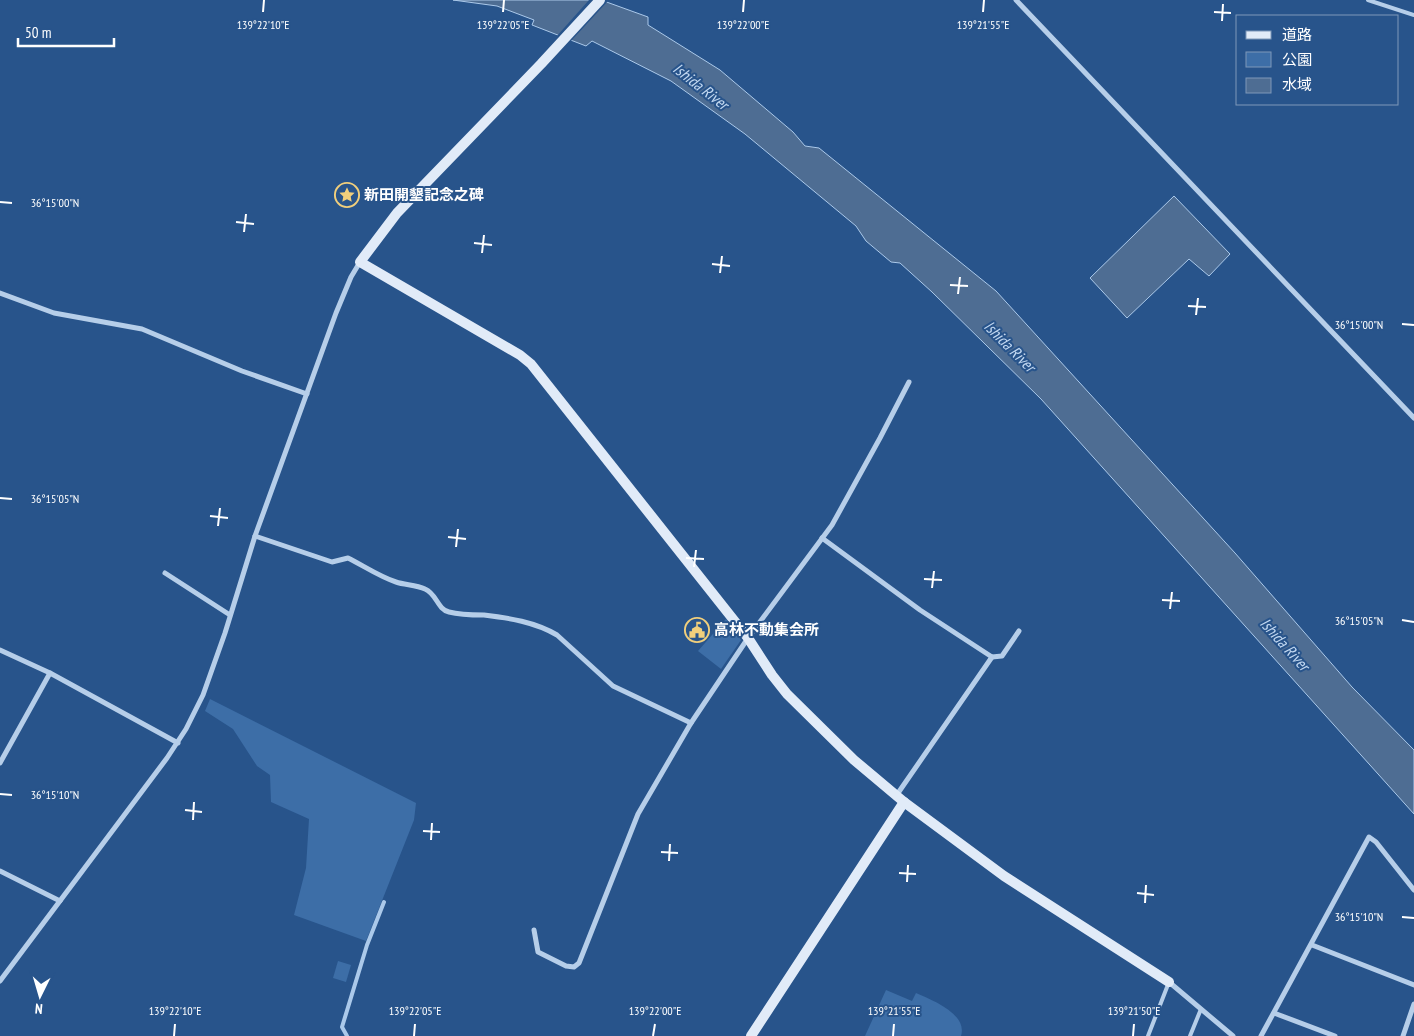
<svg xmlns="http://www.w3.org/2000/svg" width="1414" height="1036" font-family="'PT Sans Narrow','Noto Sans JP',sans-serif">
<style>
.green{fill:#3d6ea7}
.water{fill:#4e6d93;stroke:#abc9ea}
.pier{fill:#28548b}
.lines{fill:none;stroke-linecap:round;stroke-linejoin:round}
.stream{stroke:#abc9ea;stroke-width:4}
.lane{stroke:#b6cee9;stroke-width:4}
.street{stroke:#b6cee9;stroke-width:5}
.secondary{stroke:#e1ebf8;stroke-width:10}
.ticks{fill:none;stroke:#fff;stroke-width:2}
.labels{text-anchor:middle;stroke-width:4;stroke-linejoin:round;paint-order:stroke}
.poi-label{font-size:15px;font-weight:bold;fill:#fff;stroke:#28548b;text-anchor:start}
.water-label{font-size:16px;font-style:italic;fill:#c2d8f1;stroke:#28548b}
.ticks-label{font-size:12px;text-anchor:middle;fill:#fff;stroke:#28548b;stroke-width:4;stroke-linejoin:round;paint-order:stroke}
</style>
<rect width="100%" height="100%" fill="#28548b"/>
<g class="green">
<path d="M726,619L741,640L721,669L698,651Z"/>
<path d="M210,699L416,803L414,820L366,941L294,915L306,868L309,819L271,802L270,775L257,766L233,729L205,711Z"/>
<path d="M338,961L351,965L346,982L333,978Z"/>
<path d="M886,990L912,1001L916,993C932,1000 968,1014 961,1036H865Z"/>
</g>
<g class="water">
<path d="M453,0H601L648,17V25L720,70L793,132L805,146L819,148L996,291L1235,553L1352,687L1414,750V814L1041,399L932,292L900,263L891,262L866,241L856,226L745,134L671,81L592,41L586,46L532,25L534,20L497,6Z"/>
<path d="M1174,196L1230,254L1209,276L1189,259L1127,318L1090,278Z"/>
</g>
<path class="pier" d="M589,0H609L570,42L556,37Z"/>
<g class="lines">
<path class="stream" d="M347,1036L342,1027L367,945L384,902"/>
<g class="lane">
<path d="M1368,0L1414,15"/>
<path d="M1148,1036L1169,982"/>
<path d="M1190,1036L1201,1009"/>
</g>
<g class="street">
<path d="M1016,0L1414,418"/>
<path d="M0,293L54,313L142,329L242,371L307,394"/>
<path d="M255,536L332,562L348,558C364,566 380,577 396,582C405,585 416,585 425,589C437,594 437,609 449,612C460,615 473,615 484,615C509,618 535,622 557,635L613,686L691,723"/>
<path d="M822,538L920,610L992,657L1002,656L1019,631"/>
<path d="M165,573L230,615"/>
<path d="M0,650L50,673L178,743"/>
<path d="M0,763L50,673"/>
<path d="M896,796L992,657"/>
<path d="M0,871L60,901"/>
<path d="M534,930L538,952L566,966L574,967L579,963L638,814L691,723L748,638L832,525L880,438L909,382"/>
<path d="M1312,945L1414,985"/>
<path d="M0,981L167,758L186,729L203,695L225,633L255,536L336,313L351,277L360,262"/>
<path d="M1169,982L1233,1036"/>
<path d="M1274,1013L1335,1036"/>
<path d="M1261,1036L1369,837L1376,842L1414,890"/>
<path d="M1403,1036L1414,1004"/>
</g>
<g class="secondary">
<path d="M600,0L541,64L397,213L360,262L520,355L531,364L748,638L772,675L787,694L854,760L904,802L1004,876L1169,982"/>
<path d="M751,1036L904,802"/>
</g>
</g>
<path class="ticks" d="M263,12L264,0M503,12L504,0M743,12L744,0M983,12L984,0M1214,12L1231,13M1222,21L1223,4M0,202L12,203M236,222L254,224M244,232L246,214M474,243L492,245M482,253L484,235M712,264L730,266M720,273L722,256M950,285L968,286M958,294L960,277M1188,306L1206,307M1196,315L1198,298M1402,324L1414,325M0,498L12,499M210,516L228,518M218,526L220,508M448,537L466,539M456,547L458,529M686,558L704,559M694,567L696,550M924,579L942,580M932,588L934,571M1162,600L1180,601M1170,609L1172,592M1402,620L1414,622M0,794L12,795M185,810L202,812M193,820L194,802M423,831L440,832M431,840L432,823M661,852L678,853M669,861L670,844M899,873L916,874M907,882L908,865M1137,893L1154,895M1145,903L1146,885M1402,917L1414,918M174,1036L175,1024M414,1036L415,1024M653,1036L655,1024M893,1036L894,1024M1133,1036L1134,1024"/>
<defs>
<symbol id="sight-ring" viewBox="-11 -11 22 22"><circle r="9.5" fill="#28548b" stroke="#f1cf7c" stroke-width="1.5"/><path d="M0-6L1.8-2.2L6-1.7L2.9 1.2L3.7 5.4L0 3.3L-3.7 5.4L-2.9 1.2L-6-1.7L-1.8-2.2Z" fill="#f1cf7c"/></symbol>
<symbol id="civic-ring" viewBox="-11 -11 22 22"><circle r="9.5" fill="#28548b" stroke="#f1cf7c" stroke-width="1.5"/><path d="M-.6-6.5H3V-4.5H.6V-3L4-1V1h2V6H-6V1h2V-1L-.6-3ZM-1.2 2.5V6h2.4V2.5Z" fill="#f1cf7c"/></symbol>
</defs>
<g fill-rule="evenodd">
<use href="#sight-ring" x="333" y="181" width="28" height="28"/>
<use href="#civic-ring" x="683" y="616" width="28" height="28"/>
</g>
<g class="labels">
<g class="poi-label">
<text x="364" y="200">新田開墾記念之碑</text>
<text x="714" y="635">高林不動集会所</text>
</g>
<g class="water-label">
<text transform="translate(701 86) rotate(38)" y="6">Ishida River</text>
<text transform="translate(1010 346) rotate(45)" y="6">Ishida River</text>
<text transform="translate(1285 644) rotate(48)" y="6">Ishida River</text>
</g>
</g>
<g class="ticks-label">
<text x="263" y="29">139°22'10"E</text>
<text x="503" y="29">139°22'05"E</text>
<text x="743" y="29">139°22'00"E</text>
<text x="983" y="29">139°21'55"E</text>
<text x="55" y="207">36°15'00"N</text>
<text x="1359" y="329">36°15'00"N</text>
<text x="55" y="503">36°15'05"N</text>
<text x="1359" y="625">36°15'05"N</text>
<text x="55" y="799">36°15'10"N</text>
<text x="1359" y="921">36°15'10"N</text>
<text x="175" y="1015">139°22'10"E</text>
<text x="415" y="1015">139°22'05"E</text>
<text x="655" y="1015">139°22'00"E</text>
<text x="894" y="1015">139°21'55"E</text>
<text x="1134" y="1015">139°21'50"E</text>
</g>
<rect x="1236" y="15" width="162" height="90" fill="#28548b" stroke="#7e98b9"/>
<rect x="1246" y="31" width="25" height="8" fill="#e1ebf8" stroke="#7e98b9"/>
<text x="1282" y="40" font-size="15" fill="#ffffff">道路</text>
<rect x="1246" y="52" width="25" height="15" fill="#3d6ea7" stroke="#7e98b9"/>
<text x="1282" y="65" font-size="15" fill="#ffffff">公園</text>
<rect x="1246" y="78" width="25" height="15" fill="#4e6d93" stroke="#7e98b9"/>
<text x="1282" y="90" font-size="15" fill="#ffffff">水域</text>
<g transform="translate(40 996) rotate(185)" stroke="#28548b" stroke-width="4" paint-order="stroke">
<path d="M0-4L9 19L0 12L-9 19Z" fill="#ffffff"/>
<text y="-8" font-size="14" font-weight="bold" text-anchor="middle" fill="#ffffff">N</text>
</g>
<path d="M18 38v8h96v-8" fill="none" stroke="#ffffff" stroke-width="2.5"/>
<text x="25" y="38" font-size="15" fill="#ffffff" stroke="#28548b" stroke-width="4" paint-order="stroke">50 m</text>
</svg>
